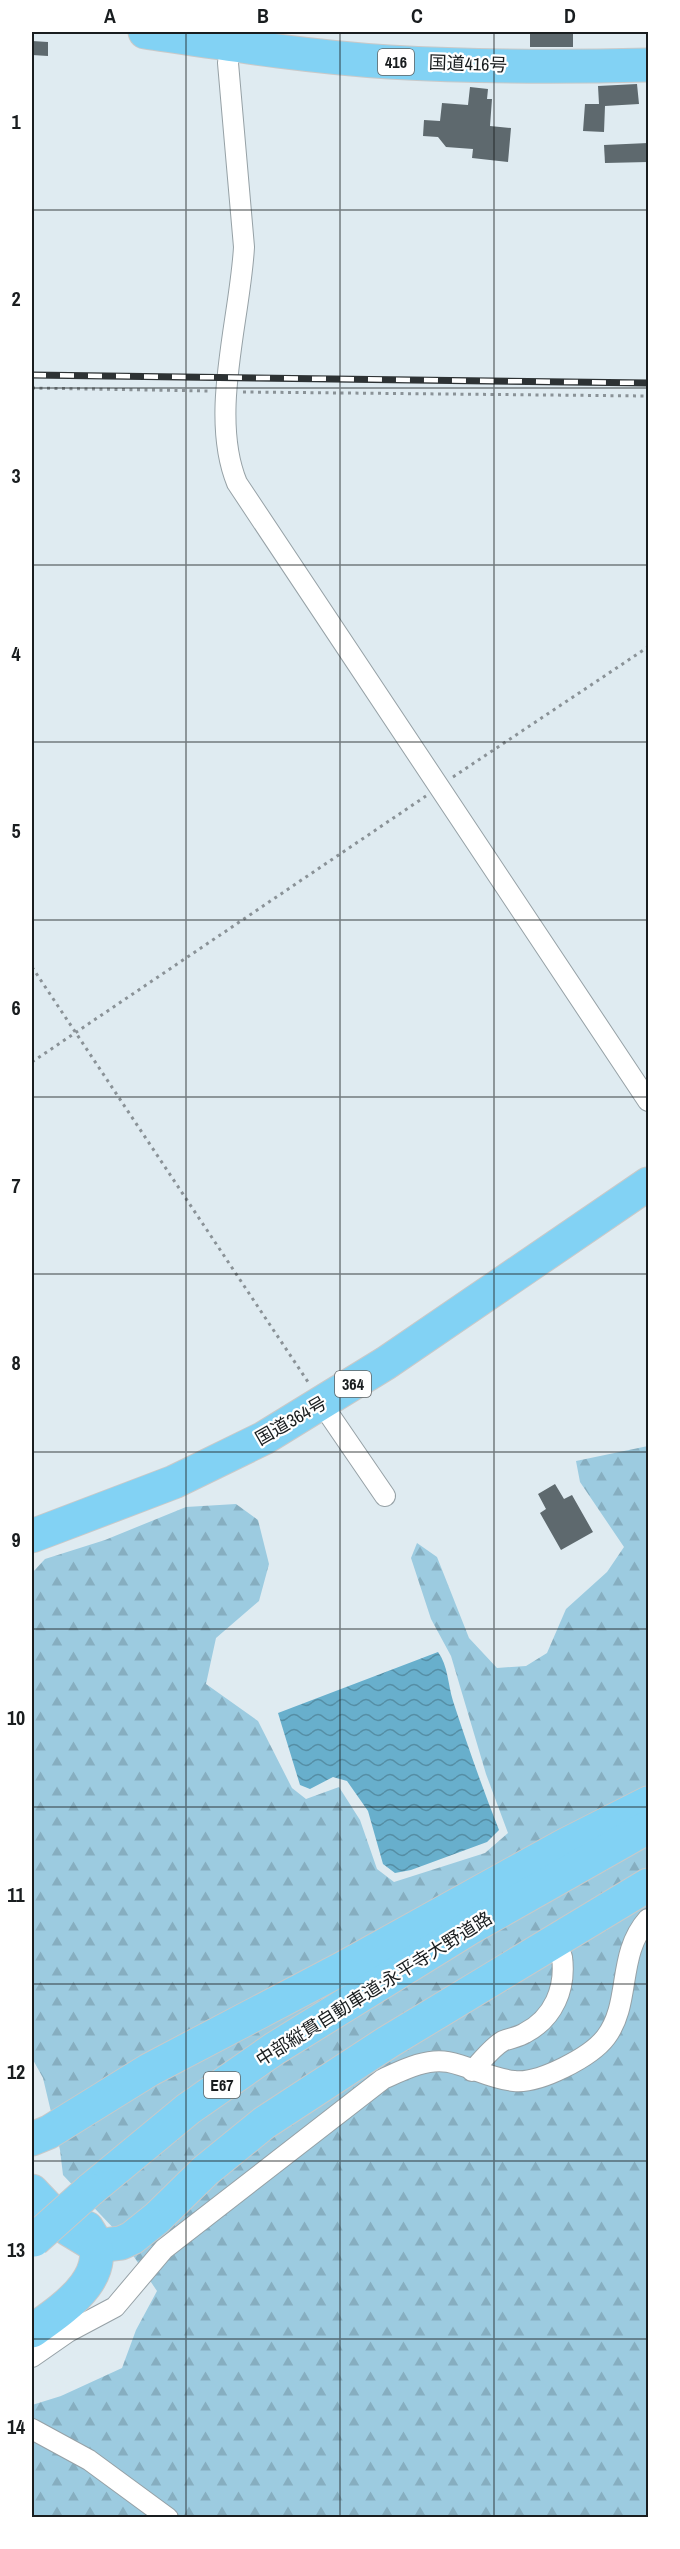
<svg xmlns="http://www.w3.org/2000/svg" width="680" height="2549" font-family="'Archivo Narrow','Noto Sans JP',sans-serif">
<style>
.forest{fill:url(#forest-firs)}
.water{fill:url(#water-waves)}
.building{fill:#5e696e}
.lines{fill:none;stroke-linecap:round;stroke-linejoin:round}
.street-casing{stroke:#96a1a6;stroke-width:22}
.highway-casing{stroke:#c8c9c9;stroke-width:35}
.path{stroke:#8a9297;stroke-width:3;stroke-dasharray:3 4.5;stroke-linecap:butt}
.street{stroke:#fff;stroke-width:20}
.highway{stroke:#82d2f4;stroke-width:33}
.rail-casing{stroke:#2d3234;stroke-width:7}
.rail{stroke:#fff;stroke-width:4.5;stroke-dasharray:14;stroke-linecap:butt}
.highway-bridge-casing{stroke:#c8c9c9;stroke-width:35;stroke-linecap:butt}
.highway-bridge{stroke:#82d2f4;stroke-width:33}
.grid{fill:none;stroke:#191d1f;stroke-width:1.5;stroke-opacity:0.55}
.labels{text-anchor:middle;stroke-width:4.5;stroke-linejoin:round;paint-order:stroke}
.shield{fill:#fff;stroke:#5e6162;stroke-width:1.5}
.shield-label{font-size:16px;font-weight:bold;fill:#191d1f}
.street-label{font-size:18px;fill:#191d1f;stroke:#fff}
.neatline{fill:none;stroke:#191d1f;stroke-width:2}
.grid-label{font-size:20px;text-anchor:middle;font-weight:bold;fill:#191d1f}
</style>
<defs>
<pattern id="forest-firs" width="22" height="20" patternUnits="userSpaceOnUse" patternTransform="scale(1.5)"><rect width="22" height="20" fill="#9ccbe0"/><path d="M5 1l3.5 6h-7zM16 11l3.5 6h-7z" fill="#86aec0"/></pattern>
<pattern id="water-waves" width="16" height="10" patternUnits="userSpaceOnUse" patternTransform="scale(1.5)"><rect width="16" height="10" fill="#68afcc"/><path d="M0 5q4-4 8 0t8 0" fill="none" stroke="#558ea5"/></pattern>
</defs>
<rect width="100%" height="100%" fill="#dfebf1"/>
<path class="forest" d="M648,1446V2517H32V2405L61,2396L122,2368L136,2330L157,2291L118,2233L63,2175L60,2150L43,2078L32,2058V1573L45,1559L105,1540L186,1507L236,1504L258,1520L269,1564L259,1601L216,1638L206,1684L258,1721L292,1788L306,1799L339,1787L360,1820L377,1869L394,1882L485,1853L508,1833L486,1774L451,1656L431,1619L411,1558L417,1543L437,1557L469,1638L497,1668L526,1666L547,1653L566,1609L607,1572L624,1547L580,1482L576,1461Z"/>
<path class="water" d="M438,1652C448,1665 448,1685 453,1701C467,1744 482,1787 499,1830L487,1842L411,1870L395,1873L383,1864L368,1811L347,1781L333,1777L310,1789L300,1785L278,1713Z"/>
<g class="building">
<rect x="530" y="32" width="43" height="15"/>
<path d="M32,41L48,42V56L32,55Z"/>
<path d="M637,84L639,104L605,106L604,132L583,131L585,104H599L598,86Z"/>
<path d="M470,87L488,89L487,99H492L490,126L511,128L508,162L472,158L473,149L446,147L438,137L423,136L424,120L440,121L442,103L468,105Z"/>
<path d="M648,143V162L605,163L604,145Z"/>
<path d="M555,1484L564,1499L572,1495L593,1532L561,1550L540,1513L546,1509L538,1494Z"/>
</g>
<g class="lines">
<defs>
<g id="street">
<path d="M230,45L228,63L244,247C240,320 209,415 237,483L648,1101"/>
<path d="M322,1404L385,1496"/>
<path d="M472,2071C481,2062 492,2047 503,2041C510,2038 519,2037 525,2033C554,2018 566,1988 562,1957"/>
<path d="M32,2357L68,2332L115,2307L164,2249L383,2079C403,2070 426,2058 448,2062C470,2066 491,2079 514,2081C539,2084 591,2057 606,2037C632,2002 616,1955 648,1919"/>
<path d="M32,2429L89,2460L168,2518"/>
</g>
<g id="highway">
<path d="M145,32C226,44 308,57 389,62C476,67 562,67 648,65"/>
<path d="M32,1536L174,1482L264,1438L386,1363L648,1184"/>
<path d="M32,2139L49,2132L149,2070L343,1968L565,1845L648,1803"/>
<path d="M90,2190L188,2109L274,2049L468,1929L648,1827"/>
<path d="M32,2191L68,2229L96,2246L121,2243L132,2238L157,2218L205,2171L264,2123L388,2042L648,1885"/>
<path d="M32,2331C63,2309 119,2273 87,2228"/>
</g>
</defs>
<use href="#street" class="street-casing"/>
<use href="#highway" class="highway-casing"/>
<g class="path">
<path d="M32,388L210,391"/>
<path d="M243,392L648,396"/>
<path d="M453,777L648,647"/>
<path d="M32,967L308,1382"/>
<path d="M32,1062L426,796"/>
</g>
<use href="#street" class="street"/>
<use href="#highway" class="highway"/>
<defs>
<path id="rail" d="M32,375L648,383"/>
</defs>
<use href="#rail" class="rail-casing"/>
<use href="#rail" class="rail"/>
<defs>
<path id="highway-bridge" d="M34,2240L90,2190"/>
</defs>
<use href="#highway-bridge" class="highway-bridge-casing"/>
<use href="#highway-bridge" class="highway-bridge"/>
</g>
<path class="grid" d="M186,32V2518M340,32V2518M494,32V2518M32,210H648M32,388H648M32,565H648M32,742H648M32,920H648M32,1097H648M32,1274H648M32,1452H648M32,1629H648M32,1807H648M32,1984H648M32,2161H648M32,2339H648"/>
<g class="labels">
<g class="shield">
<rect x="378" y="49" width="36" height="26" rx="4.5"/>
<rect x="335" y="1371" width="36" height="26" rx="4.5"/>
<rect x="204" y="2072" width="36" height="26" rx="4.5"/>
</g>
<g class="shield-label">
<text x="396" y="68">416</text>
<text x="353" y="1390">364</text>
<text x="222" y="2091">E67</text>
</g>
<g class="street-label">
<text transform="translate(468 64) rotate(2)" y="6">国道416号</text>
<text transform="translate(291 1421) rotate(-30)" y="6">国道364号</text>
<text transform="translate(374 1989) rotate(-32)" y="6">中部縦貫自動車道;永平寺大野道路</text>
</g>
</g>
<rect width="680" height="2549" fill="none" stroke="#ffffff" stroke-width="66"/>
<rect x="33" y="33" width="614" height="2483" class="neatline"/>
<g class="grid-label">
<text x="110" y="23">A</text>
<text x="263" y="23">B</text>
<text x="417" y="23">C</text>
<text x="570" y="23">D</text>
<text x="16" y="129">1</text>
<text x="16" y="306">2</text>
<text x="16" y="483">3</text>
<text x="16" y="661">4</text>
<text x="16" y="838">5</text>
<text x="16" y="1015">6</text>
<text x="16" y="1193">7</text>
<text x="16" y="1370">8</text>
<text x="16" y="1547">9</text>
<text x="16" y="1725">10</text>
<text x="16" y="1902">11</text>
<text x="16" y="2079">12</text>
<text x="16" y="2257">13</text>
<text x="16" y="2434">14</text>
</g>
</svg>
